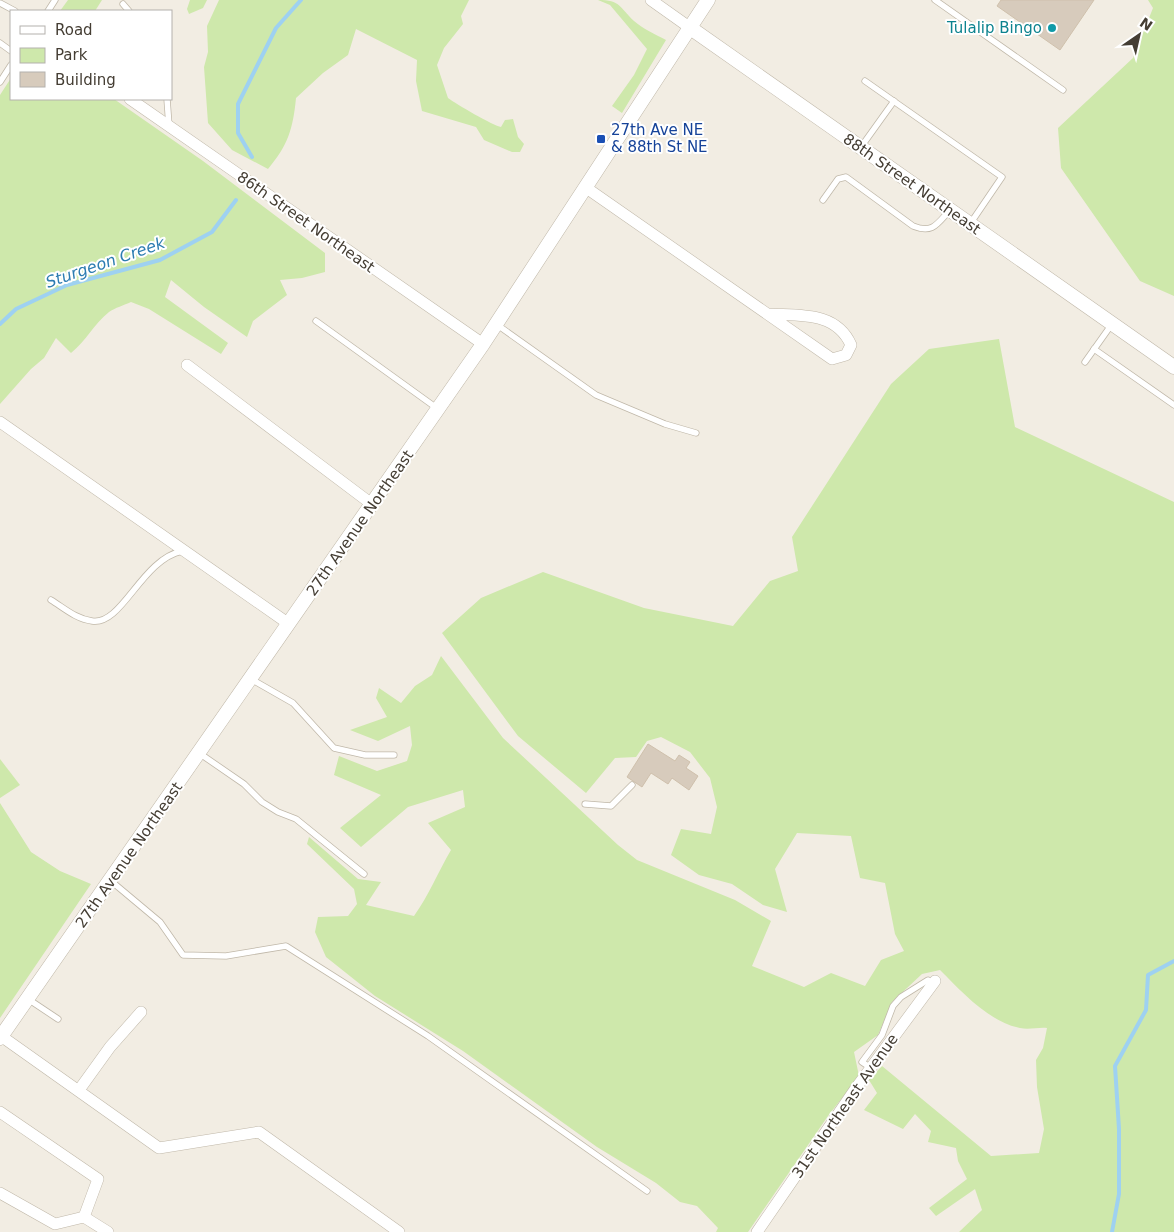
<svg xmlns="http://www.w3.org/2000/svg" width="1174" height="1232" font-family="'DejaVu Sans',sans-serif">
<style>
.green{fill:#cee8ab}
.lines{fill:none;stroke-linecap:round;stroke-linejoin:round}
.stream{stroke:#9ed1f1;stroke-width:4}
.building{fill:#d7cbbc;stroke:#cfc0ac}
.service-casing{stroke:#c0b8a9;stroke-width:7}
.minor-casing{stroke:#c0b8a9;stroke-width:12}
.tertiary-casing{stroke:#c0b8a9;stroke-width:15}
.service{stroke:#fff;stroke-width:5.5}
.minor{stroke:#fff;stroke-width:11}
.tertiary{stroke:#fff;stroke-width:14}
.culture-dot{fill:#0f9aa8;stroke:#fff;stroke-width:2}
.transit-dot{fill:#1a4fb4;stroke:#fff;stroke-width:2}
.labels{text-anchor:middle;stroke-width:4;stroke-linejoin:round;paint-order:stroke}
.culture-label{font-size:15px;fill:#0d838f;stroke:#fff;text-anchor:end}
.transit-label{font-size:15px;fill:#164399;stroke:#fff;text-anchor:start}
.street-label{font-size:15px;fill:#443d33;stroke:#fff}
.water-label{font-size:16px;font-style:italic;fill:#2c7cb1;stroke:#fff}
</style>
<rect width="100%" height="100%" fill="#f2ede3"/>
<g class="green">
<path d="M68,0H102L95,11H60Z"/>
<path d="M190,0H207L203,8L189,14L187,9Z"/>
<path d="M219,0H469L461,16L463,24L444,48L437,65L448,98C456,104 494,126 501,127L505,120L513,119L518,137L524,144L520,152H512L484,140L476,127L422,111L416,81L417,60L356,29L348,55L323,73L296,98C293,129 288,145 268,169L232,150L208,123L204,67L208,52L207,26Z"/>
<path d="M598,0C621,0 619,7 634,21C643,29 655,34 666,40L622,113L612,106L634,75L647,49L610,5Z"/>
<path d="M1148,0H1174V296L1140,281L1061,168L1058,128L1133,58L1153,8Z"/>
<path d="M11,78V99H114L203,161L325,253V272L302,278L280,280L287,295L253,321L247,337L204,307L171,280L165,297L228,343L221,354L149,309L131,302C124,305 115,308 109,312C94,324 86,341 71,353L56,338L44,358L31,369L0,404V95Z"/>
<path d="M999,339L1015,427L1174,502V1232H959L982,1210L975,1189L936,1216L929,1208L967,1179L958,1161L956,1148L928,1142L931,1131L915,1114L903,1129L864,1110L877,1093L869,1080L882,1066L991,1156L1039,1153L1044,1129L1037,1087L1036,1060L1043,1048L1047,1028C1039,1027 1029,1030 1020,1028C989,1022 962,992 940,970L922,974L892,1002L878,1035L854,1052L859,1076L828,1116L748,1232H716L718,1228L697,1206L680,1202L656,1183L597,1147L463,1051L375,996L326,957L315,932L318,917L348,916L357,904L354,889L307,844L309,837L358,879L381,882L366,905L414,916C429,895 438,872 451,850L428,823L465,807L463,790L408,807L361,847L340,828L381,795L334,775L339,756L377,771L407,761L412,745L410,726L378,741L350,730L387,717L376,698L379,688L401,703L415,686L432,675L441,656L503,738L618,845L637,860L735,900L771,921L752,966L804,987L831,973L865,986L881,960L904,951L895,934L885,883L860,878L851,836L797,833L775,869L787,912L763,905L732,884L699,875L671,855L681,829L711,834L717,807L710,778L690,752L661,737L647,741L636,757L615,758L586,793L518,736L442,633L481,598L543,572L644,608L733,626L770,581L798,571L792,537L891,384L929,349Z"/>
<path d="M0,759L20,785L0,798Z"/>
<path d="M0,803L31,852L60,871L91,884L0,1018Z"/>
</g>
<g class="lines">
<g class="stream">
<path d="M252,157L238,133V104L276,28L301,0"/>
<path d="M0,324L16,309L67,285L160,260L212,232L236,200"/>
<path d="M1112,1232L1119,1194V1129L1115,1066L1146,1010L1148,975L1174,961"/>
</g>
</g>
<g class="building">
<path d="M1001,0H1094L1060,50L997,6Z"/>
<path d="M648,744L675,761L679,755L690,762L686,768L698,776L689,790L672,778L668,784L651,773L642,787L627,777Z"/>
</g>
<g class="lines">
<defs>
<g id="service">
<path d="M935,0L1063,90"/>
<path d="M0,3L15,11"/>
<path d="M123,4L129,11"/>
<path d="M48,11L55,0"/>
<path d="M0,43L11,51"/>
<path d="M865,81L1002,177L970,224"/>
<path d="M0,82L11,65"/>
<path d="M167,99L169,126"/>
<path d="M861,147L894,101"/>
<path d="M823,200L838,179L846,177L913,226C933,234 937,224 950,210"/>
<path d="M316,321L438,409"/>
<path d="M496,324L596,395L665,424L696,433"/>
<path d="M1094,349L1174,405"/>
<path d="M1085,362L1112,324"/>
<path d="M51,600C64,608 76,619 92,621C122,626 141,560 182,551"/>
<path d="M251,679L293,703L334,748L365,755H394"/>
<path d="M199,753L244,784L262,802L278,812L296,819L364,874"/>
<path d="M585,804L611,806L632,785"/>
<path d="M111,881L160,922L183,955L226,956L286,946L428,1036L647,1191"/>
<path d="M28,999L58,1019"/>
<path d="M871,1068L862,1062L882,1035L893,1006L901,997L928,980L933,984"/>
</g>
<g id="minor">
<path d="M651,0L689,27"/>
<path d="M130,99L483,344"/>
<path d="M585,187L832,359L846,355L851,345C836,311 799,316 768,314"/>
<path d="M187,365L373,505"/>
<path d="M0,422L289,624"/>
<path d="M1,1036L159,1148L259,1132L399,1232"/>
<path d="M79,1090L110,1047L141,1012"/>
<path d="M0,1112L98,1179L84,1217"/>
<path d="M0,1193L55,1224L84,1217L108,1232"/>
<path d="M757,1232L856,1088L935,981"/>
</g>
<g id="tertiary">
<path d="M689,27L1174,367"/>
<path d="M0,1038L483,344L708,0"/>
</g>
</defs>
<use href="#service" class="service-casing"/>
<use href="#minor" class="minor-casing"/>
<use href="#tertiary" class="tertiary-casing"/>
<use href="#service" class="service"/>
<use href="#minor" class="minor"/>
<use href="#tertiary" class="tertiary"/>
</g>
<circle class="culture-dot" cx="1052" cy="28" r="5"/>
<rect class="transit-dot" x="596" y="134" width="10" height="10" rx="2.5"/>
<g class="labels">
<g class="culture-label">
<text x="1042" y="33">Tulalip Bingo</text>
</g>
<g class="transit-label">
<text x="611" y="135">27th Ave NE<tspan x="611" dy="17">&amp; 88th St NE</tspan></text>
</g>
<g class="street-label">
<text transform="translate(912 184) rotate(35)" y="5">88th Street Northeast</text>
<text transform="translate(306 222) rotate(35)" y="5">86th Street Northeast</text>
<text transform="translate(360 523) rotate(-55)" y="5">27th Avenue Northeast</text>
<text transform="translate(129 855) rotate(-55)" y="5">27th Avenue Northeast</text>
<text transform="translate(845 1106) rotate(-55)" y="5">31st Northeast Avenue</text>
</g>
<g class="water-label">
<text transform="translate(105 262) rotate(-19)" y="6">Sturgeon Creek</text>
</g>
</g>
<rect x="10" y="10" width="162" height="90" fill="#ffffff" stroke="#b4b1ad"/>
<rect x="20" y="26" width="25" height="8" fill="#ffffff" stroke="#b4b1ad"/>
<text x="55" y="35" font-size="15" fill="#443d33">Road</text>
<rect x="20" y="48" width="25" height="15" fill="#cee8ab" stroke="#b4b1ad"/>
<text x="55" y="60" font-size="15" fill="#443d33">Park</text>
<rect x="20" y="72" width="25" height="15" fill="#d7cbbc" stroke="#b4b1ad"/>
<text x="55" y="85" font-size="15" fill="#443d33">Building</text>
<g transform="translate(1139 35) rotate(34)" stroke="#ffffff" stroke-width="4" paint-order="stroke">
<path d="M0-4L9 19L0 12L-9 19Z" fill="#443d33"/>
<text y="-8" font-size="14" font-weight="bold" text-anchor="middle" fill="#443d33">N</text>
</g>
</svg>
